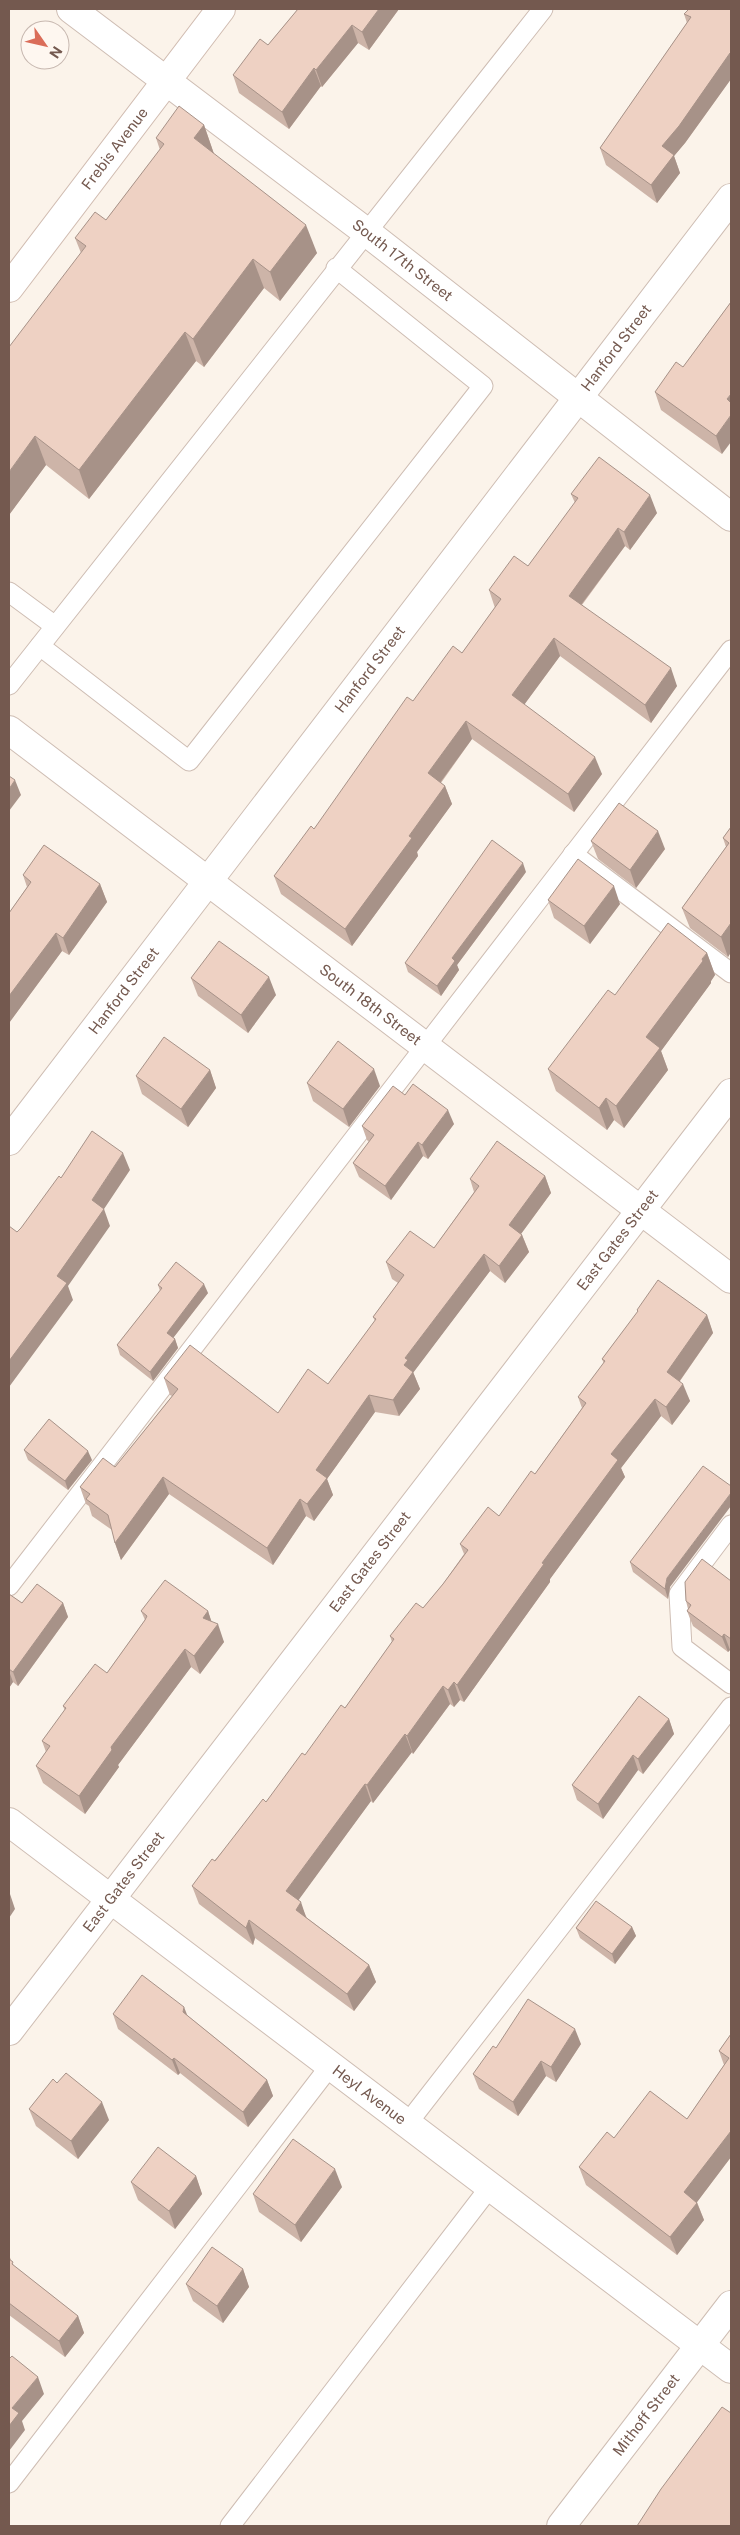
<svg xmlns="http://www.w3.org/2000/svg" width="740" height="2535" font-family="'Public Sans',sans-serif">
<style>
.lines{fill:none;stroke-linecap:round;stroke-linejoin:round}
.lane-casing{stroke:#cebdb3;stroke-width:21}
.street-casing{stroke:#cebdb3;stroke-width:30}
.secondary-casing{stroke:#d1bcb1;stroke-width:30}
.lane{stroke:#fff;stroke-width:19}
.street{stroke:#fff;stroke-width:28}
.secondary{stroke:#fff;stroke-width:28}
.wall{fill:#cdb4a8}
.shaded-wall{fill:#a79288}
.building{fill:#eed1c3;stroke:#a79288}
.labels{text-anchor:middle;stroke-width:5;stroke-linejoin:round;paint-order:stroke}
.street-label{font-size:15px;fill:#74594f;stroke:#fef7f0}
</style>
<rect width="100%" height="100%" fill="#fbf3ea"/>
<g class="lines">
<defs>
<g id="lane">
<path d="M9,592L55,626"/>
<path d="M40,646L189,761L483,386L336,268"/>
<path d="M9,685L543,9"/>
<path d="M573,854L731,973"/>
<path d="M731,1525L679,1594L682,1647L731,1684"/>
<path d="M9,1586L731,650"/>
<path d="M407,2124L731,1707"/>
<path d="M9,2483L330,2066"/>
<path d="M230,2526L490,2187"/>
</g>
<g id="street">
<path id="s1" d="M71,9L365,231L731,517"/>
<path id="s2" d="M9,730L731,1279"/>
<path id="s3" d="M9,1141L731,198"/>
<path id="s4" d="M9,1822L731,2369"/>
<path id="s5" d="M9,2031L731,1093"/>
<path id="s6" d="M561,2526L731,2305"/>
</g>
<g id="secondary">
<path id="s7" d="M9,288L221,9"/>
</g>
</defs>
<use href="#lane" class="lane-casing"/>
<use href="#street" class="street-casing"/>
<use href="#secondary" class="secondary-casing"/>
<use href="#lane" class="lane"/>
<use href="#street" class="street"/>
<use href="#secondary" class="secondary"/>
</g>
<g class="wall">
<path d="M298,9H399L369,50L358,43L322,87L321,86L289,129L239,93L233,75L268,45Z"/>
<path d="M731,9V79L685,143L674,156L680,173L657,203L606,165L600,148L687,23L684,14Z"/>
<path d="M204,125L214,154L317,253L280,301L264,288L204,367L196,361L89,499L46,465L9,515L81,253L75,238L106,220L160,150L156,138Z"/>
<path d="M731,302L722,454L661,410L655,392L683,367Z"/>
<path d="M571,494L657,513L630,550L625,546L582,605L677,686L651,723L560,656L524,705L602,774L574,812L472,739L441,783L445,786L452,804L417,852L418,856L352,946L281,894L274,876L314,829L413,701L462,653L495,608L489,590L528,566L575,503Z"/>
<path d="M731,827V952L728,957L690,928L682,908L726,847L723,838Z"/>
<path d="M591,841L665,849L636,888L598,859Z"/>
<path d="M526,872L457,965L459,970L441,996L408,972L405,963Z"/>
<path d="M23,875L100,884L107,902L69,955L62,951L9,1023V913L27,887Z"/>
<path d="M548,900L620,904L590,944L554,918Z"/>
<path d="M707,953L715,975L711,981V983L661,1051L668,1070L624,1128L614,1120L607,1130L556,1091L548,1069L615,995Z"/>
<path d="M191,978L276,995L248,1033L198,996Z"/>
<path d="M210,1070L216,1088L188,1127L142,1094L136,1076Z"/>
<path d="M307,1083L380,1086L349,1127L313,1101Z"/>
<path d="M405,1095L454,1124L428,1159L423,1156L391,1200L359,1177L353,1163L369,1142L367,1140L362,1126Z"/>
<path d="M545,1176L551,1193L521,1234L522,1235L529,1252L505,1283L490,1271L413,1372L420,1389L399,1416L375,1412L327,1479L333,1495L314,1521L306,1516L273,1565L169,1494L121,1560L115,1543L112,1530L92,1516L89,1506L86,1504L80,1487L115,1467L172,1396L170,1395L164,1378L278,1413L328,1384L375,1321L373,1317L398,1283L392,1279L386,1262L434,1248L474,1192L470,1179Z"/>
<path d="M158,1285L208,1293L173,1338L175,1339L178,1348L153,1381L120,1355L117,1345L160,1291Z"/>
<path d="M637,1310L707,1315L713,1333L680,1381L690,1401L672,1425L661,1416L621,1468L625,1477L550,1579V1582L464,1702L460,1700L454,1707L450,1704L413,1754L412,1752L373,1803L371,1801L298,1900L307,1918L369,1965L376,1982L354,2011L255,1938L253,1945L199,1904L192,1886L266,1802L345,1708L392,1642L390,1636L423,1608L443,1584L464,1554L460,1544L499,1516L535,1474L582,1408L578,1397L604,1364L602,1359L638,1312Z"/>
<path d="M24,1450L92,1460L68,1490L28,1460Z"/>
<path d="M630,1562L670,1587L668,1599L633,1572Z"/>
<path d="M731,1581V1651L730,1650L728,1652L693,1626L687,1611L688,1609L686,1601Z"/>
<path d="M9,1594L22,1603H63L68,1617L18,1686L13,1682L9,1688Z"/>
<path d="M141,1611H208L211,1621L224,1642L200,1674L191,1667L118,1765L119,1767L85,1814L43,1783L36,1766L46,1752L42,1741L65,1711L63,1706L107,1673L145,1620Z"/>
<path d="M669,1719L674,1734L643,1774L638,1770L603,1819L577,1800L572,1785Z"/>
<path d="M632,1927L636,1936L615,1964L580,1938L576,1928Z"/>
<path d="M113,2014L188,2016L267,2080L273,2096L248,2127L180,2073L178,2075L118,2029Z"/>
<path d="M731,2034V2157L697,2202L704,2220L677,2255L586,2185L579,2167L614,2138L687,2119L724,2065L719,2051Z"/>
<path d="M581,2044L556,2082L546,2076L518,2116L479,2089L473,2074L496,2048Z"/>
<path d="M29,2109L109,2120L78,2159L36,2126Z"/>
<path d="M196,2176L202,2194L175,2229L138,2200L131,2182Z"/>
<path d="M342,2187L301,2242L259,2212L253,2194Z"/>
<path d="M9,2255L11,2260L14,2266L78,2316L84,2333L65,2357L9,2315Z"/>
<path d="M243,2269L249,2287L223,2323L193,2301L186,2284Z"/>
</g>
<g class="shaded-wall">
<path d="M379,9H399L369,50L362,32Z"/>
<path d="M352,25L358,43L322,87L316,70Z"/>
<path d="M730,53L731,56V79L685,143L674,156L680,173L657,203L651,185L662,146Z"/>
<path d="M314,68L321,86L289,129L282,112Z"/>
<path d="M204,125L214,154L194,138Z"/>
<path d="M306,225L317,253L280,301L270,272Z"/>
<path d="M253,259L264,288L204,367L193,339Z"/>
<path d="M185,332L196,361L89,499L79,470Z"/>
<path d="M731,394V412L727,399Z"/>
<path d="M731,415V442L722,454L716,436Z"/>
<path d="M35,436L46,465L9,515V472Z"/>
<path d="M650,495L657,513L630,550L624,532Z"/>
<path d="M618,528L625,546L575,613L569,596Z"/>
<path d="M554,638L560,656L518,713L512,695Z"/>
<path d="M671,668L677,686L651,723L645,705Z"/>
<path d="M466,721L472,739L434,791L428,773Z"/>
<path d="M595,757L602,774L574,812L568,794Z"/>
<path d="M15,780L21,795L9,811V789Z"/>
<path d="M445,786L452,804L417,852L418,856L352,946L345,929L409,836Z"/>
<path d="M658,831L665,849L636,888L630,870Z"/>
<path d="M523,863L526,872L457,965L459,970L441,996L437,986L452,958Z"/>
<path d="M100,884L107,902L69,955L63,938Z"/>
<path d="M614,886L620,904L590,944L584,926Z"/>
<path d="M731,923V952L728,957L721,937Z"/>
<path d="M56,933L62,951L9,1023V996Z"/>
<path d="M707,953L715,975L711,981V983L661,1051L668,1070L624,1128L616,1106L646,1037Z"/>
<path d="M269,977L276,995L248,1033L241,1015Z"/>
<path d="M374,1069L380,1086L349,1127L343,1109Z"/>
<path d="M210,1070L216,1088L188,1127L181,1109Z"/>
<path d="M606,1098L614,1120L607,1130L599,1108Z"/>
<path d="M448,1110L454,1124L428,1159L422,1145Z"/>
<path d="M418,1142L423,1156L391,1200L385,1186Z"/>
<path d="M123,1153L130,1170L104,1209L110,1226L68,1286L73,1300L9,1387V1361L57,1276L92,1200Z"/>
<path d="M545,1176L551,1193L515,1242L509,1225Z"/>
<path d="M522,1235L529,1252L505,1283L499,1266Z"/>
<path d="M484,1254L490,1271L413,1373V1372L420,1389L399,1416L393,1400L404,1365L405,1358Z"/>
<path d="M204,1284L208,1293L170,1342L167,1333Z"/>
<path d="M707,1315L713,1333L674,1389L667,1372Z"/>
<path d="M175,1339L178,1348L153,1381L150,1372Z"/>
<path d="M683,1384L690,1401L672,1425L666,1407Z"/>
<path d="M369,1395L375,1412L327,1479L333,1495L314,1521L307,1504L316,1470Z"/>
<path d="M655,1399L661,1416L621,1468L625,1477L550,1579V1582L464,1702L457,1685L542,1563L611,1454Z"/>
<path d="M88,1451L92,1460L68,1490L65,1481Z"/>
<path d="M163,1477L169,1494L121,1560L115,1543Z"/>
<path d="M731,1493V1506L670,1587L668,1599L665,1589L667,1578Z"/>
<path d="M300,1499L306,1516L273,1565L267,1548Z"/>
<path d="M63,1603L68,1617L18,1686L13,1672Z"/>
<path d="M208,1611L214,1629L218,1624L224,1642L200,1674L194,1656L203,1618Z"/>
<path d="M724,1634L730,1650L728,1652L722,1637Z"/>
<path d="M185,1649L191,1667L118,1765L119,1767L85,1814L79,1796L111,1747Z"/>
<path d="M9,1671L13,1682L9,1688Z"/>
<path d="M454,1682L460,1700L454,1707L448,1690Z"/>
<path d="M443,1686L450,1704L413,1754L407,1736Z"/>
<path d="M669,1719L674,1734L643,1774L638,1759Z"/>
<path d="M405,1734L412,1752L373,1803L367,1785Z"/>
<path d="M633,1755L638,1770L603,1819L598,1804Z"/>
<path d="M365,1784L371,1801L292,1909L286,1891Z"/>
<path d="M9,1891L15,1909L9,1918Z"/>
<path d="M301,1902L307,1920L296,1910Z"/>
<path d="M249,1920L255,1938L253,1945L246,1928Z"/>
<path d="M632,1927L636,1936L615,1964L612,1954Z"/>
<path d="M369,1965L376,1982L354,2011L347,1994Z"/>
<path d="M184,2007L190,2022L183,2012Z"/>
<path d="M575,2029L581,2044L556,2082L551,2067Z"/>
<path d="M174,2058L180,2073L178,2075L172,2060Z"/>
<path d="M541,2061L546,2076L518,2116L513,2102Z"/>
<path d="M267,2080L273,2096L248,2127L243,2112Z"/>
<path d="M102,2102L109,2120L78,2159L71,2141Z"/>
<path d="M731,2131V2157L691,2210L684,2192Z"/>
<path d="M335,2169L342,2187L301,2242L295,2225Z"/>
<path d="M196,2176L202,2194L175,2229L169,2211Z"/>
<path d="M697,2203L704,2220L677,2255L670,2237Z"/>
<path d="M243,2269L249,2287L223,2323L217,2306Z"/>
<path d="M78,2316L84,2333L65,2357L59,2341Z"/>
<path d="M38,2377L44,2394L22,2421L25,2430L9,2451V2426L12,2408Z"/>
</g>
<g class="building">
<path d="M298,9H379L362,32L352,25L316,70L314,68L282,112L233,75L260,39L268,45Z"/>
<path d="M689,9H731V54L730,53L679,126L662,146L674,155L651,185L600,148L691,17L684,14Z"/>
<path d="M179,106L204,125L194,138L306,225L270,272L253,259L193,339L185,332L79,470L35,436L9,472V347L86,246L75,238L95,212L106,220L164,144L156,138Z"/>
<path d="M731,302V394L727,399L731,403V415L716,436L655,392L676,362L683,367Z"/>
<path d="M599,457L650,495L624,532L618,528L569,596L671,668L645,705L554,638L512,695L595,757L568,794L466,721L428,773L445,786L409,836L412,838L345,929L274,876L311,826L314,829L407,697L413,701L453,646L462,653L501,599L489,590L514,556L528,566L578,498L571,494Z"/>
<path d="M9,776L15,780L9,789Z"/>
<path d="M619,803L658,831L630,870L591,841Z"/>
<path d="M731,827V923L721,937L682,908L729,843L723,838Z"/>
<path d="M492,840L523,863L452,958L455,961L437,986L405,963Z"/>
<path d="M44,845L100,884L63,938L56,933L9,996V913L31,882L23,875Z"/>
<path d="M578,859L614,886L584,926L548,900Z"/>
<path d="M668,923L707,953L702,959L703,961L646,1037L660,1048L616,1106L606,1098L599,1108L548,1069L608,990L615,995Z"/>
<path d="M219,941L269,977L241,1015L191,978Z"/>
<path d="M164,1037L210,1070L181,1109L136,1076Z"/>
<path d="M338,1041L374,1069L343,1109L307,1083Z"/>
<path d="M413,1084L448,1110L422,1145L418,1142L385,1186L353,1163L374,1135L362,1126L393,1086L405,1095Z"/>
<path d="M92,1131L123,1153L92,1200L104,1209L57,1276L67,1283L9,1361V1226L17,1232L21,1228L59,1176L61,1178Z"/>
<path d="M497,1141L545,1176L509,1225L522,1235L499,1266L484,1254L405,1358L408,1360L404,1365L413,1372L393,1400L369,1395L316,1470L327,1478L307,1504L300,1499L267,1548L163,1477L115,1543L108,1515L86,1499L90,1494L80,1487L103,1458L115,1467L178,1389L164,1378L190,1345L278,1413L308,1369L328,1384L376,1319L373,1317L404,1275L386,1262L410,1231L434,1248L479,1186L470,1179Z"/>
<path d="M176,1262L204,1284L167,1333L175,1339L150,1372L117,1345L162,1288L158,1285Z"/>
<path d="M658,1280L707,1315L667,1372L683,1384L666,1407L655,1399L611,1454L618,1460L542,1563L544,1564L457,1685L454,1682L448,1690L443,1686L407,1736L405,1734L367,1785L365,1784L286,1891L301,1902L296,1910L369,1965L347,1994L249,1920L246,1928L192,1886L212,1859L215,1861L263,1799L266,1802L302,1753L305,1755L341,1705L345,1708L394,1639L390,1636L416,1603L423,1608L443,1584L468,1550L460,1544L488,1507L499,1516L531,1471L535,1474L586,1403L578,1397L605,1361L602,1359L638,1311L637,1310Z"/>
<path d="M49,1419L88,1451L65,1481L24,1450Z"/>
<path d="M703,1466L731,1486V1493L667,1578L665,1589L630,1562Z"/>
<path d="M702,1559L731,1581V1639L724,1634L722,1637L687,1611L691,1605L686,1601L685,1582Z"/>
<path d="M165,1580L208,1611L203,1618L218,1624L194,1656L185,1649L111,1747L112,1750L79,1796L36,1766L50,1746L42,1741L66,1708L63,1706L95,1664L107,1673L145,1620L147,1616L141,1611Z"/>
<path d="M37,1584L63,1603L13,1672L9,1669V1594L22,1603Z"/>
<path d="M639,1696L669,1719L638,1759L633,1755L598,1804L572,1785Z"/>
<path d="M596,1901L632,1927L612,1954L576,1928Z"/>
<path d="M142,1975L184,2007L183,2012L267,2080L243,2112L174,2058L172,2060L113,2014Z"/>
<path d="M528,1999L575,2029L551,2067L541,2061L513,2102L473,2074L493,2046L496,2048Z"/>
<path d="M731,2034V2131L684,2192L697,2203L670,2237L579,2167L607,2132L614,2138L650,2091L687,2119L729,2058L719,2051Z"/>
<path d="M66,2073L102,2102L71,2141L29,2109L53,2079L57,2083Z"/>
<path d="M293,2139L335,2169L295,2225L253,2194Z"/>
<path d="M158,2147L196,2176L169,2211L131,2182Z"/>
<path d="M212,2247L243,2269L217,2306L186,2284Z"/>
<path d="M9,2259L13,2262L12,2264L78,2316L59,2341L9,2303Z"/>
<path d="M12,2356L38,2377L12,2408L19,2413L9,2426V2359Z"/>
<path d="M722,2407L731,2413V2526H637L661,2489Z"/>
</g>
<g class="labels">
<g class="street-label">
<text dy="5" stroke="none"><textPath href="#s7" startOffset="175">Frebis Avenue</textPath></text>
<text dy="5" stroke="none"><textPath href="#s1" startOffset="416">South 17th Street</textPath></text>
<text dy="5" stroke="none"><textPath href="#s3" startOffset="999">Hanford Street</textPath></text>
<text dy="5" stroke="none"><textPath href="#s3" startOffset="594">Hanford Street</textPath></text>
<text dy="5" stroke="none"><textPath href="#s3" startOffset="189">Hanford Street</textPath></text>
<text dy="5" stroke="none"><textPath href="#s2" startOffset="454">South 18th Street</textPath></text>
<text dy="5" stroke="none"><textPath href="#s5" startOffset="998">East Gates Street</textPath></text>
<text dy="5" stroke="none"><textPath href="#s5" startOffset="592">East Gates Street</textPath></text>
<text dy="5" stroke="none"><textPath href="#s5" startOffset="188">East Gates Street</textPath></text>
<text dy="5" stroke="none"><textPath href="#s4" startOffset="452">Heyl Avenue</textPath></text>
<text dy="5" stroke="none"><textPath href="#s6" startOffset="140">Mithoff Street</textPath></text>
</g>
</g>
<rect width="740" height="2535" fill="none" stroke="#74594f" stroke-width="20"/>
<g transform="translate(45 45) rotate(124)"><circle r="24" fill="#fef7f0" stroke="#c7b8b0"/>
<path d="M0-4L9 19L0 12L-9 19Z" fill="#da6d59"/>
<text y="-8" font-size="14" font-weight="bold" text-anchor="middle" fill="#74594f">N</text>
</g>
</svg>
